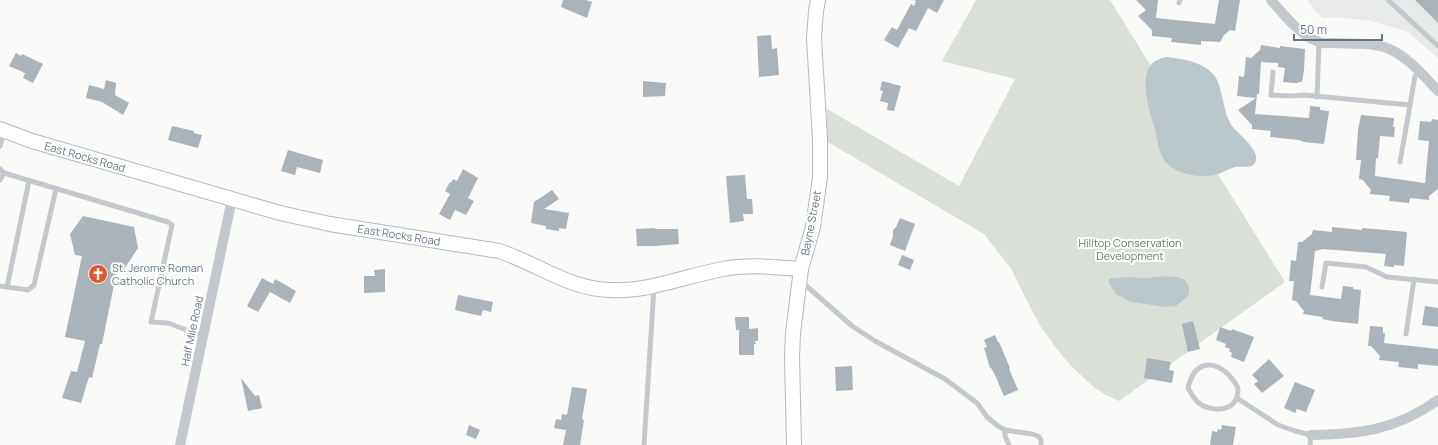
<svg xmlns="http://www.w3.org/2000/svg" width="1438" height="445" font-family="Manrope,sans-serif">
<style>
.built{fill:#e8e9e9}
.green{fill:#dadfd7}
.water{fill:#bbc7cb}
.building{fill:#aab3b9}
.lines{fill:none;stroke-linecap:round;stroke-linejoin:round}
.secondary-casing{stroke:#b3babf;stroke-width:16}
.lane{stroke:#c3c8cc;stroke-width:5}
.street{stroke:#c3c8cc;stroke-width:10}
.secondary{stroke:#fff;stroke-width:14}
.labels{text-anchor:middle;stroke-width:4;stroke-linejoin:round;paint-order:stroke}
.street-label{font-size:11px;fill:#657683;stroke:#fff}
.park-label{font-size:11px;fill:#687a64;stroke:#fff}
.poi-label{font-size:11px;fill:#657683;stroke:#fff;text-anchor:start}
</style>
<rect width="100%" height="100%" fill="#fafaf8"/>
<path class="built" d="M1308,0H1438V58L1408,32L1371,21L1337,17L1323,18L1316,12Z"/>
<path class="green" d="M976,0H1110L1285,282L1119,401L1106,395L1096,389L1071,366L1057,349L1041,327L1024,295L1012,270L984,234L826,141L827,109L959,186L1015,79L942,61Z"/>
<g class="water">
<path d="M1167,57C1183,59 1200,61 1212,73C1224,84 1221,110 1232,126C1238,134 1262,151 1255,163C1251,169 1241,166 1235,167C1228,169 1222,173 1215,175C1201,178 1183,175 1171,167C1159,159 1158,142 1155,129C1149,108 1132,61 1167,57Z"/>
<path d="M1134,277C1138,278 1143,278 1147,278C1161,276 1196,271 1188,296L1176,306L1166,307L1131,302L1116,294L1109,283V279L1113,278Z"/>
</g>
<g class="building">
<path d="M563,0H586L592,2L587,18L561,7Z"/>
<path d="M914,0H944L937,13L928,8L916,31L909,28L898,48L884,40L892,27L897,30L911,4L914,6L916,1Z"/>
<path d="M1136,0H1158L1156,18L1215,24L1219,0H1240L1235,31L1230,30L1224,35L1220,42L1201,41V45L1171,42L1172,38L1152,36V30L1138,16L1146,10Z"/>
<path d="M1415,0H1438V23Z"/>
<path d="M771,35L772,49L777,48L779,75L759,77L757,36Z"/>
<path d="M1261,45L1280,48V46L1305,49L1304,70L1302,82H1298V83H1293L1283,82L1285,68L1278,67V63L1261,62L1259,94H1257L1255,114L1309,118L1310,106L1320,107V110L1329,111L1324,144L1304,142L1299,140L1270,137L1271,131L1252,129V125L1238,110L1256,98L1237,96L1239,76L1244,77L1246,57L1251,58L1260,50Z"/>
<path d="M16,53L21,56L22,54L43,64L33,83L23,78L25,73L9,66Z"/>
<path d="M106,80L116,83L115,95L129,103L123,115L102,102L86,98L89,85L104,89Z"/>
<path d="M643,81L666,83L665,96L643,97Z"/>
<path d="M882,81L901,86L894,111L887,110L888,103L880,101L883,91L880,90Z"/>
<path d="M1361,115L1394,118L1393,127H1395L1394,137L1380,136L1378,158H1376L1375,176L1425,183L1429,141L1418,140L1420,121L1431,122L1432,119L1438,120V189L1429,196V200L1410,198L1409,203L1389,201L1390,196L1370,194L1371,190L1363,180L1359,179L1361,160H1356L1358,130Z"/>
<path d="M172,126L194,131V133L202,135L198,148L168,140Z"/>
<path d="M288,150L323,160L320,173L297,167L295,175L281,171Z"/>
<path d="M463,169L478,178L468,198L474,201L466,215L455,210L450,220L439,214L450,194L445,191L450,182L451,183L453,179L457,181Z"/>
<path d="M745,175L747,199H752L753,214H743L744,221L730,223L726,176Z"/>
<path d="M552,190L559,199L544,209L569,213L566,229L559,228V231L546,229V226L531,223L534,202Z"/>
<path d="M83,216L134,227L138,248L123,271L117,270L102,344H100L92,378L89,377L81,403L62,398L71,371L77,372L85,341L65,337L82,256L75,255L70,234Z"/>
<path d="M900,218L915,224L905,251L890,245L893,236V230L896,227Z"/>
<path d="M1332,227L1362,230V228L1386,230L1406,232L1407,233L1404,266L1394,265V267L1384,266L1386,254L1323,249L1315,251L1310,295L1341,299L1343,286L1353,287V289L1361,290L1358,324L1332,321L1322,319L1323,317L1303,314L1304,311L1296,301L1292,300L1294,281H1289L1291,260L1296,261L1298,242H1302L1312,234L1313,230L1332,232Z"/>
<path d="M655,228V229H678L679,244L655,246H637L636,229Z"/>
<path d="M902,255L914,260L910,270L898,265Z"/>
<path d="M385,269V292L364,293V276H375L374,270Z"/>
<path d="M262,278L273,284L275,279L296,291L290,303L270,292L258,312L247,306Z"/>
<path d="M458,295L493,302L491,312L483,310L481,316L455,310Z"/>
<path d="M1425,306L1438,308V327L1422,325Z"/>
<path d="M735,317H749V329L758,328V341H755L756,344H754V355H739V330H736Z"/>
<path d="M1193,321L1200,349L1188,352L1182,324Z"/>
<path d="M1370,326L1383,327V333H1385L1384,343L1438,349V366L1418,364V369L1398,367L1399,362L1379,360L1380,356L1371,346H1368Z"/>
<path d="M1220,327L1231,331L1232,329L1254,337L1244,362L1231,357L1232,353L1229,351L1230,349L1225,347L1226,344L1216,340Z"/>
<path d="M995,335L998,342H999L1010,368L1009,369L1018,390L1004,396L995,375L991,368H990L984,348L987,347L984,340Z"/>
<path d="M1147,358L1171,362L1169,370L1174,371L1172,383L1144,378Z"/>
<path d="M1269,359L1284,376L1262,393L1254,384L1258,381L1252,375Z"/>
<path d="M852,366L853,390L836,391L835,367Z"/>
<path d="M241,378L255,396L259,395L262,408L248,411Z"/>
<path d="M1295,382L1315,390L1306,412L1297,409L1295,413L1284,408Z"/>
<path d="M572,387L587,389L582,419L584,420L580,445H563L566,430L554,428L556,419L561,420L562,414L567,415Z"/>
<path d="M469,425L480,430L476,439L466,435Z"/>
<path d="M1222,425L1236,427L1233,445H1210L1212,431L1217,432L1218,429L1221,430Z"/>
</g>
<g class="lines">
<defs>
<g id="secondary">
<path d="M0,129L32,141L280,213L330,224L499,251C536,263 569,289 610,290C649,292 685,276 723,269C749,264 774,267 801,269"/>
<path d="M794,445L792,357L793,333L801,269L813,227L820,177V139L814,38L816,11L818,0"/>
</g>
</defs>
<use href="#secondary" class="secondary-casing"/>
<g class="lane">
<path d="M1388,0L1438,46"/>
<path d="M1179,3L1180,0"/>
<path d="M1273,72L1271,95L1290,96L1304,95L1410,105L1415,76L1419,72"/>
<path d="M1317,97L1319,42"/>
<path d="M0,146L4,132"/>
<path d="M1400,162L1410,105"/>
<path d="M0,169L4,173L168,222L172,225L151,322L168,323L203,336"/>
<path d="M0,180L4,173"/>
<path d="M802,282L852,326L875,341L945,379L977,403L987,417L998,426L1005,430L1032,434L1038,436L1041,440V445"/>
<path d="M0,286L28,290L34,285L56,189"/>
<path d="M7,287L29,181"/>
<path d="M1322,287L1326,263L1366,267L1387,277L1438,282"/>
<path d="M1406,334L1414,279"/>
<path d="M1237,398C1235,401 1232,406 1228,407C1220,411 1207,409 1200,404C1194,400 1191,393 1188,388C1194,363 1211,358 1229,375C1232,379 1237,384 1238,389C1238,391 1237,395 1237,398L1278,425L1295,431L1311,435L1310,445"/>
<path d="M1005,430V436L1009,445"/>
<path d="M644,445L654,287"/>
</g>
<g class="street">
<path d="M1271,0C1282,13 1302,37 1319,42C1323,44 1330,43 1334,43C1352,44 1373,42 1389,49C1407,56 1425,77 1438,91"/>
<path d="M1311,435C1361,434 1396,430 1438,400"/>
<path d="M180,445L232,199"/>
</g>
<use href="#secondary" class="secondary"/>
</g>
<defs>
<symbol id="church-disc" viewBox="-11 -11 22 22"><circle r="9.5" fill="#e4572e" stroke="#fff"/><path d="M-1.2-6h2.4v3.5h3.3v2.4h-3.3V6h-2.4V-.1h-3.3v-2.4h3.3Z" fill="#fff"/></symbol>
</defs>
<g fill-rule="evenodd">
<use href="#church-disc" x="87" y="263" width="22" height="22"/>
</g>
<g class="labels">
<g class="street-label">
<text transform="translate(85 157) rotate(16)" y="4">East Rocks Road</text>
<text transform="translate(811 223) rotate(-79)" y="4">Bayne Street</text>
<text transform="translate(399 235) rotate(9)" y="4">East Rocks Road</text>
<text transform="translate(192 331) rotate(-78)" y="4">Half Mile Road</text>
</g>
<g class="park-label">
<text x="1130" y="247">Hilltop Conservation<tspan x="1130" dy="13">Development</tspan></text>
</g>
<g class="poi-label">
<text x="112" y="272">St. Jerome Roman<tspan x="112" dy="13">Catholic Church</tspan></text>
</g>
</g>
<path d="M1294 34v6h88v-6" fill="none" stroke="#657683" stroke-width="2"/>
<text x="1300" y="34" font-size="12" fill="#657683" stroke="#ffffff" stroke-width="3" paint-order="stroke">50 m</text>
</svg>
